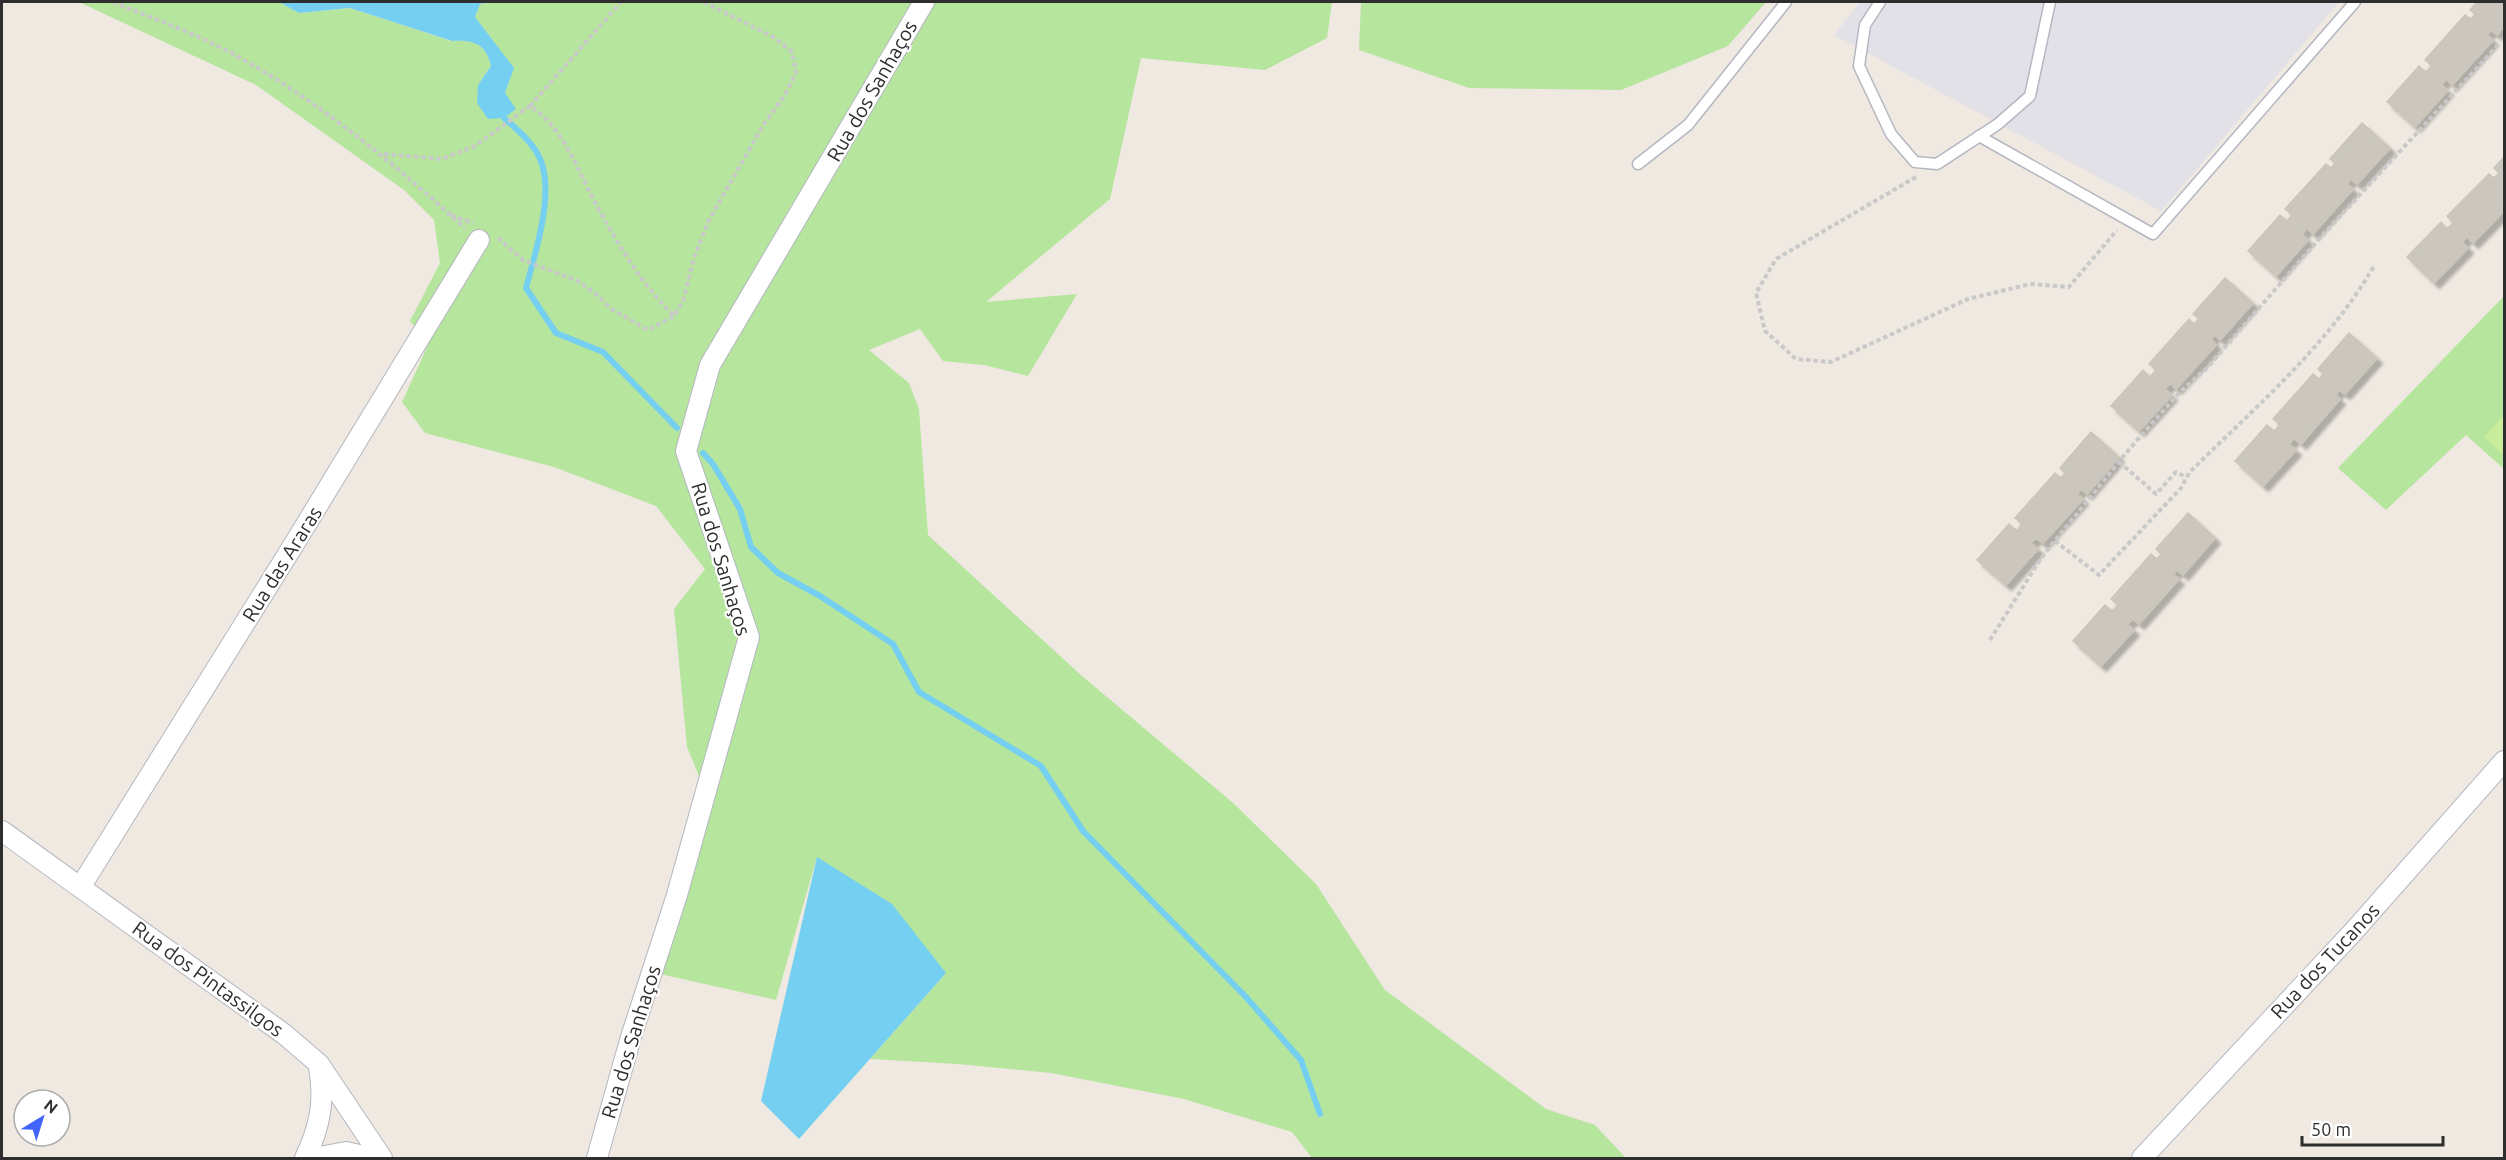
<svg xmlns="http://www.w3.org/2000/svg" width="2506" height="1160" font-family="Ubuntu,sans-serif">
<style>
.industrial{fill:#e3e1e8}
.green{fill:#b6e59e}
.pitch{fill:#c9ec9a}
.water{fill:#75cff0}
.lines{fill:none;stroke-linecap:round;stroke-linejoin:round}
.stream{stroke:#75cff0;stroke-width:6}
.building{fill:#cbc7bf;stroke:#cbc5ba;stroke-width:1.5;filter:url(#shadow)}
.lane-casing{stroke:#b4b7c1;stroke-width:13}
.street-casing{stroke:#b4b7c1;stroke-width:22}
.path{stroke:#c9c9c9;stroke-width:4;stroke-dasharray:4.5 3;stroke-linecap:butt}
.lane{stroke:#fff;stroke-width:10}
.street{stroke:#fff;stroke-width:20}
.labels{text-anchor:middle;stroke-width:4.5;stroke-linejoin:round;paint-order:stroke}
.street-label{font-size:20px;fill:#2e2e2e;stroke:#fff}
</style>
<defs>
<filter id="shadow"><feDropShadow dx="5.5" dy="5.5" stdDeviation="1.5" flood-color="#0004"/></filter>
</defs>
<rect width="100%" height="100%" fill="#efe9e1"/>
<path class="industrial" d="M1860,2H2339L2161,211L1834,35Z"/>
<g class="green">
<path d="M79,2H279L299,13L350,8L451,41C474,40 486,44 491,66L478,85L505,93L513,68L475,17L480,4L491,2H1332L1327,38L1265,70L1141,58L1110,199L986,302L1077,294L1028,376L984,365L943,361L920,329L869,350L909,383L919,409L928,535L1082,676L1232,802L1316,884L1385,990L1546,1109L1595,1125L1626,1158H1312L1292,1132L1184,1099L1051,1073L958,1064L870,1059L946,973L817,857L776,1000L660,974L710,803L687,747L674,609L705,569L656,506L554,467L425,433L402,402L429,343L410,321L440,263L434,220L404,190L256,85Z"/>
<path d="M1361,2H1766L1728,46L1621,90L1469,88L1359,50Z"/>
<path d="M2504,296V469L2466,435L2386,510L2338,468Z"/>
</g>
<path class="pitch" d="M2504,415V456L2484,437Z"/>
<g class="water">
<path d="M279,2H491L480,4L475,17L514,68L505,93L516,109L504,118L488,119L477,103L478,85L491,66C486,44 474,40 452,41L350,8L299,13Z"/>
<path d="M817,857L892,904L946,973L799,1139L761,1101Z"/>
</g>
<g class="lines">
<g class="stream">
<path d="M504,118C518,130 536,145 542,164C553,199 535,254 526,288L556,333L603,352L677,428"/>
<path d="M703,453L713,464L740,509L751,547L778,573L820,596L893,644L919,692L1041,766L1083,831L1245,996L1301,1060L1320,1114"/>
</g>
</g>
<g class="building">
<path d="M2477,2H2504V26L2497,35L2491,30L2487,35L2493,40L2452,85L2446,79L2441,85L2448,90L2415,127L2387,102L2419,66L2426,72L2432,66L2425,60L2465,15L2471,19L2475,14L2470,10Z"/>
<path d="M2362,123L2390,148L2357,184L2351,179L2347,184L2353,189L2313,234L2307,228L2302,234L2308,240L2276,276L2248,251L2280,215L2287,221L2292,215L2285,209L2326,164L2331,168L2335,163L2330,159Z"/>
<path d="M2504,157V211L2473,243L2467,237L2462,242L2468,248L2434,283L2407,257L2441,222L2447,229L2453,223L2447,216L2489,174L2494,178L2499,173L2494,168Z"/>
<path d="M2225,278L2253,303L2220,340L2215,335L2211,339L2216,345L2176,389L2170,383L2165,389L2172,395L2139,431L2111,406L2143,370L2150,377L2156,370L2149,364L2189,319L2194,324L2199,319L2193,314Z"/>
<path d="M2349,333L2377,358L2345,394L2339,390L2335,395L2340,399L2301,444L2294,438L2289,444L2296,450L2263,486L2235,461L2267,425L2274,431L2280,425L2273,419L2313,374L2319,379L2323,374L2318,369Z"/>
<path d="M2091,432L2119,457L2087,494L2081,489L2077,494L2083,499L2043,543L2036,538L2031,543L2038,549L2006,585L1977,560L2009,524L2017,531L2022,524L2015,518L2055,473L2061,478L2065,473L2060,468Z"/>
<path d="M2188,513L2215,538L2183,575L2177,570L2173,575L2179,579L2139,624L2133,619L2127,624L2134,630L2101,666L2073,641L2105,605L2112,611L2118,605L2111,599L2151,554L2157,559L2161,554L2156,549Z"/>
</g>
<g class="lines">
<defs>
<g id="lane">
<path d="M1880,2L1865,25L1859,66L1891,134L1915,162L1937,164L1998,124L2030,96L2050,2"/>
<path d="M1979,136L2153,234L2355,2"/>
<path d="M1638,164L1688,125L1786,2"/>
</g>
<g id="street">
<path d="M2,831L284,1034L319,1064L382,1158"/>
<path d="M81,886L296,541L479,240"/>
<path d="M305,1158C320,1127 325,1101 319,1067"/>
<path d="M314,1158L346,1152L372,1158"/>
<path d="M597,1158L631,1037L677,895L749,637L686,451L710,365L924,2"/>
<path d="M2142,1158L2353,932L2504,761"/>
</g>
</defs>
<use href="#lane" class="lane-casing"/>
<use href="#street" class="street-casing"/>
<g class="path">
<path d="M113,2C154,19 197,34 235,55C320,102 393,163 465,228"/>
<path d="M530,106L621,2"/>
<path d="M384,154L442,159L475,146L530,106C564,127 579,174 598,208C621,249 640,282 674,316"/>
<path d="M1916,177L1776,259L1756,293L1765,331L1796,359L1831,362L1968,299L2030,284L2069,287L2117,230"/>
<path d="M451,215L473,223"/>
<path d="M498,238L523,260L578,281L597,295L610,308L648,330L674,316L683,301L694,258L709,220L764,124L785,95L796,73L792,52L775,38L704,2"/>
<path d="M2119,462L2156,494L2176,472L2186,477"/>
<path d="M2055,541L2099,575L2181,488L2189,473C2253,409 2328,346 2374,266"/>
<path d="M1990,640L2041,558L2131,447L2180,392L2206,369L2319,239L2499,44"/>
</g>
<use href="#lane" class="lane"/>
<use href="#street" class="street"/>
</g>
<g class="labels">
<g class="street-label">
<text transform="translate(872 91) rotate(-60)" y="7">Rua dos Sanhaços</text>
<text transform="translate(721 559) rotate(73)" y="7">Rua dos Sanhaços</text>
<text transform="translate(282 564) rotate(-58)" y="7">Rua das Araras</text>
<text transform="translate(2325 961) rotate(-47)" y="7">Rua dos Tucanos</text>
<text transform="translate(208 979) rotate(36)" y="7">Rua dos Pintassilgos</text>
<text transform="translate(631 1042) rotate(-73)" y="7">Rua dos Sanhaços</text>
</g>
</g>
<rect width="2506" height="1160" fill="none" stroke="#2e2e2e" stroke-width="6"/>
<g transform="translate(42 1118) rotate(38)"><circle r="28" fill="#ffffff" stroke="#ababab" stroke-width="1.5"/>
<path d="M0-4.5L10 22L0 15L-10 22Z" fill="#4264fb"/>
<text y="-9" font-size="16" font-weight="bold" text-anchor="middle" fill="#2e2e2e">N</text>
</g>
<path d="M2302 1136v9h141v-9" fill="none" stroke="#2e2e2e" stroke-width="3"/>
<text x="2311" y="1136" font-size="18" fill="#2e2e2e" stroke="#ffffff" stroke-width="4.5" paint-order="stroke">50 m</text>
</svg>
